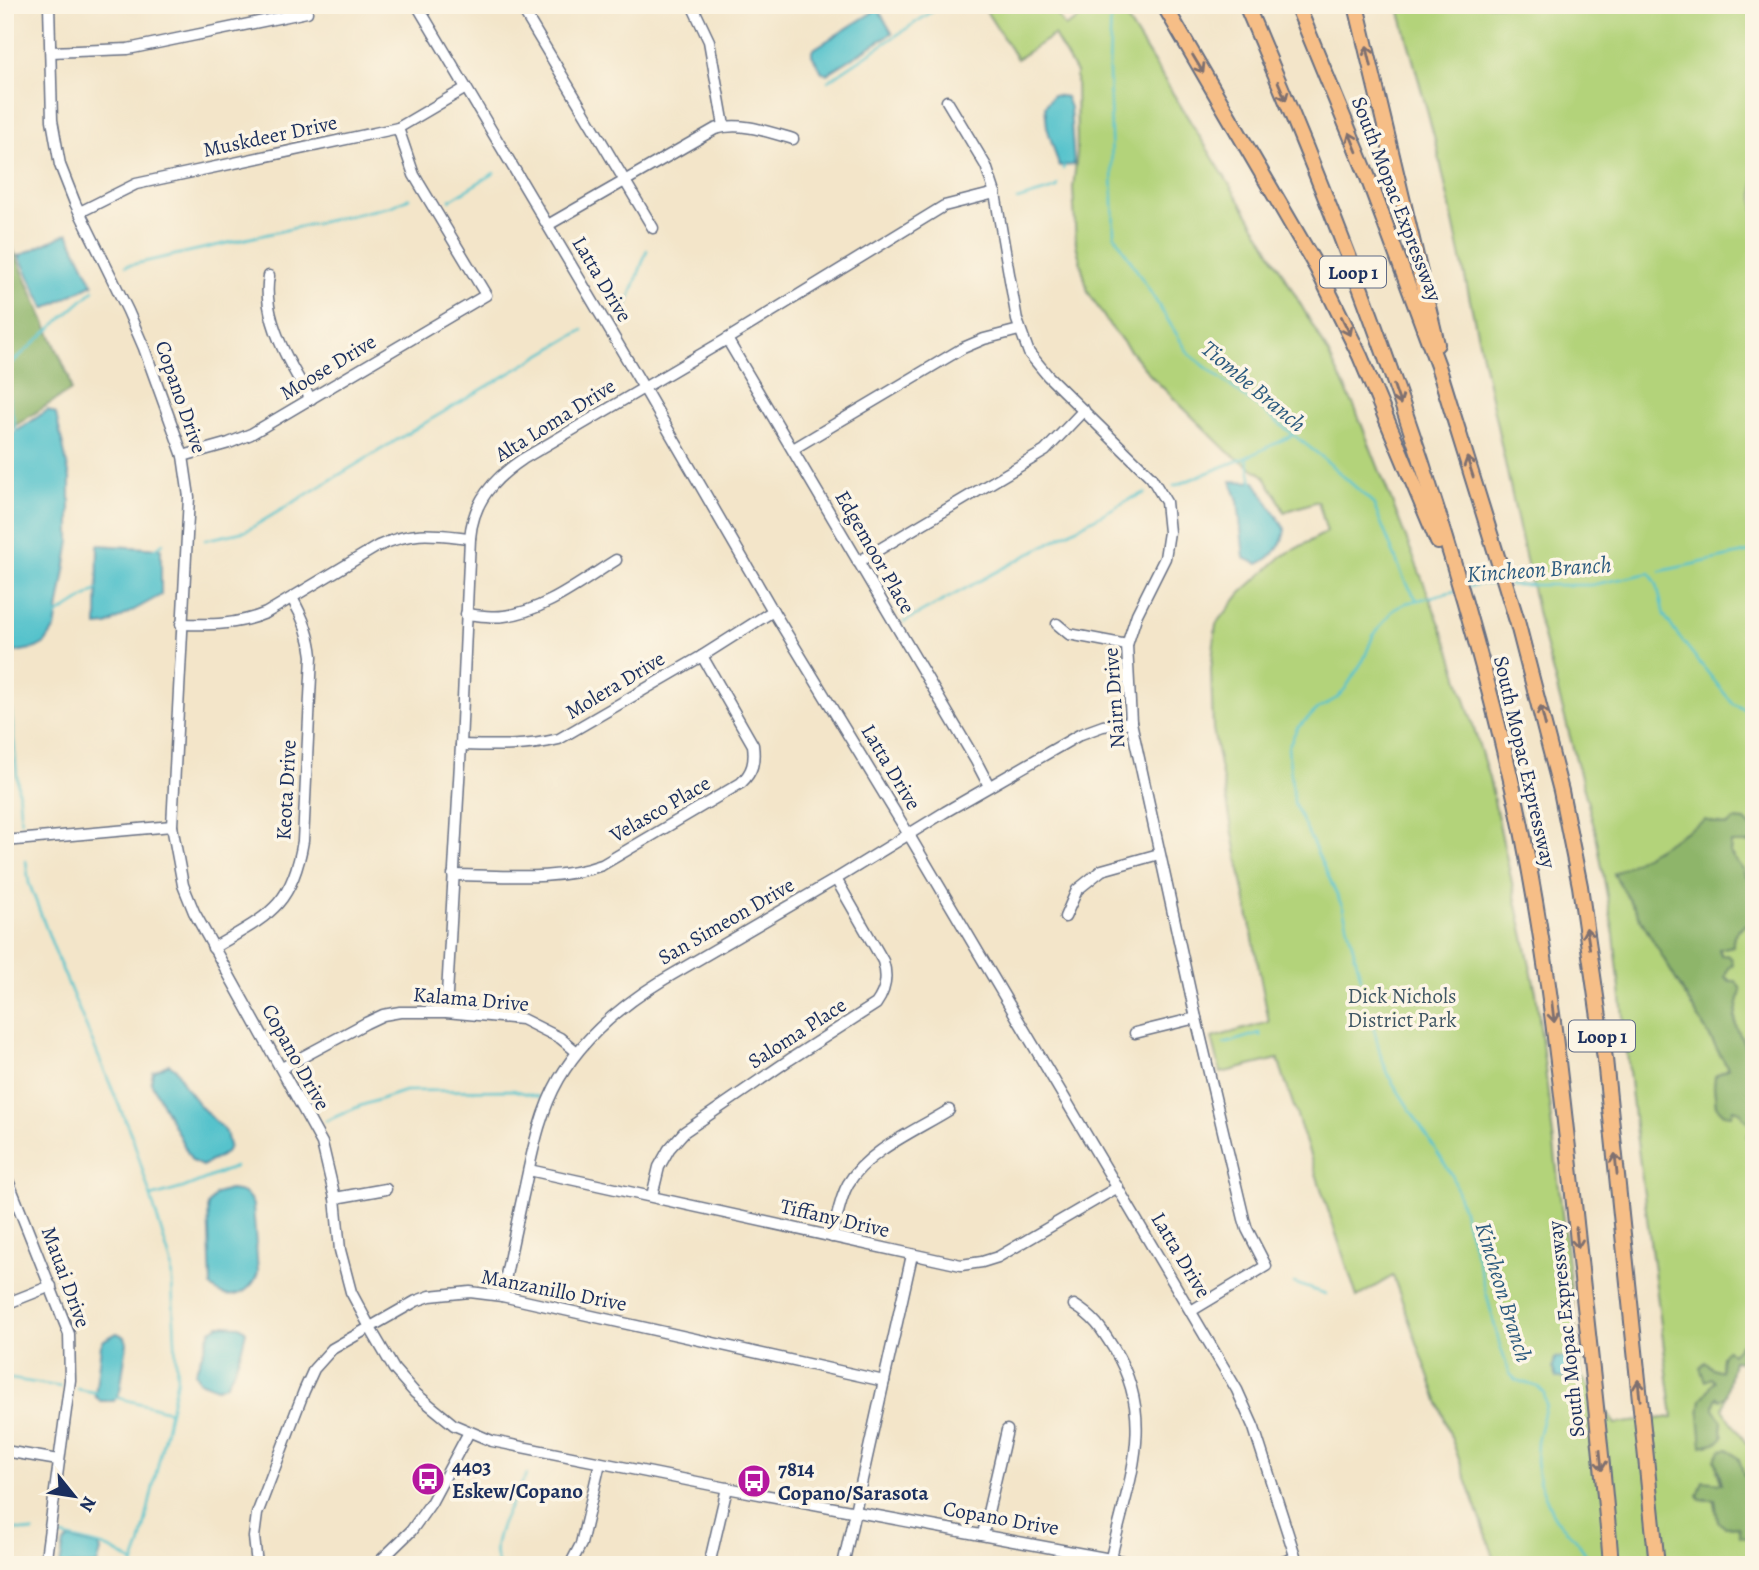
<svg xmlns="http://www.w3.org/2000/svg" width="1759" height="1570" font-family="Alegreya,serif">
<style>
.green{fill:#b3d37a;stroke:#67816c;stroke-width:2}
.forest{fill:#8eb56a;stroke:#547264;stroke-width:2}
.water{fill:#56c3cc;stroke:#387995;stroke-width:2}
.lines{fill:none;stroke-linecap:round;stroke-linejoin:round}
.stream{stroke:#56c3cc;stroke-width:2.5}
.minor-casing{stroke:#676f83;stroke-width:13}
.highway-casing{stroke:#676f83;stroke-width:18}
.minor{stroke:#fff;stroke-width:10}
.highway{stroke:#f6be87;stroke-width:14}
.oneway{stroke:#7e6f70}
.labels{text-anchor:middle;stroke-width:7;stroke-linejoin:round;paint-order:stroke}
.shield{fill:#fcf5e5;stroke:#5e6a86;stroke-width:2}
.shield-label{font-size:19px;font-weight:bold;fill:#1b2f5e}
.street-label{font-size:21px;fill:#1b2f5e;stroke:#fcf5e5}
.park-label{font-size:21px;fill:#415865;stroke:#fcf5e5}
.poi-label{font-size:21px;font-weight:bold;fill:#1b2f5e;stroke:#fcf5e5;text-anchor:start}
.water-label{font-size:23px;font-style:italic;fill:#2d5b7f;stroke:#fcf5e5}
</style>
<rect width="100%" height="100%" fill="#fcf5e5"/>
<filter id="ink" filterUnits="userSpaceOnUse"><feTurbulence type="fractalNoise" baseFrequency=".0143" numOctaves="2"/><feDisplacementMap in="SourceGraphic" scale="14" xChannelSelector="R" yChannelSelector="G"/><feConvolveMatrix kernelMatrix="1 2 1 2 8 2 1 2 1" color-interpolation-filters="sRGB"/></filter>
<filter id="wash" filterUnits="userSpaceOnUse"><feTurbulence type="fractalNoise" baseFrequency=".00686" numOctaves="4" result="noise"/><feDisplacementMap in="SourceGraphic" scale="28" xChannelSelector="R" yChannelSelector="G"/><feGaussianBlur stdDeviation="1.57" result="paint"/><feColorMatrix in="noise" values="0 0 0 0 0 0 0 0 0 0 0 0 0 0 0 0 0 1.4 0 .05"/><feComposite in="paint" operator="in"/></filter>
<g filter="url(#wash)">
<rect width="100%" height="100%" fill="#f3e5c9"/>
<g class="green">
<path d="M982,5H1051L1065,27L1102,5H1118L1259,232L1325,347L1355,408L1450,650L1489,778L1536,992L1579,1357L1555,1358L1553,1368L1556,1378L1581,1376L1616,1424L1673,1417L1635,1126L1614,935L1596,834L1540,625L1437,147L1398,5H1754V830L1735,820L1726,826L1717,823L1614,874L1728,1068L1714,1086L1716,1106L1740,1111L1753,1126L1747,1137L1754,1143V1330L1751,1337L1742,1343L1731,1354L1727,1350L1722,1356L1721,1371L1712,1368V1378L1715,1381L1701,1400L1721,1431L1722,1421C1714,1412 1711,1408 1717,1397L1720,1400L1726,1396L1723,1409L1754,1455V1475L1751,1474L1748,1477L1741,1470H1717L1722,1484L1706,1500H1715L1718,1522L1725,1527L1738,1526L1748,1539H1754V1565H1497L1393,1276L1357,1297L1278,1059L1221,1073L1212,1038L1269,1022L1213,729L1211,670L1216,625L1241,593L1282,556L1327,532L1318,501L1284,512L1277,496L1263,475L1228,452L1150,375L1110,326L1088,292L1076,244L1073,188L1077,154L1076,73L1054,35L1017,59Z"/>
<path d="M1754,839V881L1744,876L1743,870L1730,853L1731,843H1749Z"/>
<path d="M1754,920V1068L1736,1026L1735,1016L1741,990L1738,985L1725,977L1728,968L1719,949L1733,946C1732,930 1742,927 1754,920Z"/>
</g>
<g class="forest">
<path d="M5,231L69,377L71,390L5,432Z"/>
<path d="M1705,820L1726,826L1735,820L1745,821L1754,830V839L1749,843H1731L1730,853L1743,870L1745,876L1754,881V920C1741,927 1732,930 1733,946L1719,949L1721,956L1728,955L1732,959L1733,964L1728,968L1725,977L1730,981H1736L1741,990L1735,1017L1736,1026L1754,1068V1143L1747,1137L1753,1126L1743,1118L1740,1111L1733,1109L1731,1115L1724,1114L1716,1106L1714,1086L1715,1076L1728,1068L1614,874Z"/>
<path d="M1754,1330V1346L1739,1362L1733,1361L1726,1396L1720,1400L1717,1397C1711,1409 1715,1412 1722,1421L1721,1431L1723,1436L1719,1442L1702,1446L1699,1415L1701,1400L1715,1381L1712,1378L1705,1381L1700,1368L1705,1362L1712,1368L1721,1371L1722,1356L1727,1349L1732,1354L1742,1343L1751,1337Z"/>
<path d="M1728,1449L1739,1459L1744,1475L1748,1477L1751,1474L1754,1475V1511L1745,1509L1749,1516L1754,1515V1539L1740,1536L1738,1526L1725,1527L1718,1522L1715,1500L1700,1499L1698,1495L1703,1481L1722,1483L1715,1459L1721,1450Z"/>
</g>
<g class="water">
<path d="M878,9L892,33L827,74L822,72L812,55V50Z"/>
<path d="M1053,95L1066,97L1070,108L1074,165L1059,166L1047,127L1045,106Z"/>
<path d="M68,233L93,284L45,309L19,256Z"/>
<path d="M48,410L56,414L70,478V541L55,628L45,643L36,648L5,654V439Z"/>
<path d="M1231,481L1255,482L1285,529C1283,546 1274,556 1258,564L1244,558L1238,501Z"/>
<path d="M98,545L161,549V595L107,625L97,626Z"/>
<path d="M169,1064L176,1069L186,1088L200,1106L226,1132L229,1146L226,1153L202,1166L192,1161L151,1082L153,1072Z"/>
<path d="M229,1190C243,1191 248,1193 253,1205L258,1272C253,1293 226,1305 211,1286L208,1205L216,1194Z"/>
<path d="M220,1325L240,1326L246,1331C242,1351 236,1368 226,1385L217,1388L199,1381L195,1373L211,1330Z"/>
<path d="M117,1333L125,1337L127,1343L120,1391L114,1401H100L95,1396L101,1345L104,1340Z"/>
<path d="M1579,1357L1581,1376L1556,1378L1553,1368L1555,1358Z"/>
<path d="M69,1539L99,1546L101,1551L97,1565H60L64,1543Z"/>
</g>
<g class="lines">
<g class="stream">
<path d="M1111,5L1109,71L1114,234L1189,354L1322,457L1373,503L1404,579L1417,600"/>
<path d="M828,81L942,5"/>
<path d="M1063,169L1064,166"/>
<path d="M450,200L494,173"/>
<path d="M1017,200L1057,188L1058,185"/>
<path d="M126,266L392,206L409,198"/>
<path d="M626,308L647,250"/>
<path d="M5,369L94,290"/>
<path d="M5,380L17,435"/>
<path d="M1247,458L1252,482"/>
<path d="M1174,486L1247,457L1293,435"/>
<path d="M205,540L246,531L430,420L583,330"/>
<path d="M154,550L163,543"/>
<path d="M1661,571L1754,551"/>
<path d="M1509,585H1591L1650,573L1657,585L1664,615L1676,633L1733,704L1754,714"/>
<path d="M1464,588L1481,584H1499"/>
<path d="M55,616L100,588"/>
<path d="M904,622L1130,499L1145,493"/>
<path d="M6,653L21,822"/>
<path d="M26,861L29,883L59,962L133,1139L171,1263L177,1379L140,1546L133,1565"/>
<path d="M1361,979L1343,908L1294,803L1288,748L1297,728L1318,709L1337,698L1345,689L1364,659L1373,636L1393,610L1406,603L1455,591"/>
<path d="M1371,1017L1381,1057L1391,1080L1453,1177L1480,1269L1500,1346L1510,1374L1516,1380L1538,1387L1544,1393L1546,1405L1537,1441L1536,1461L1539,1481L1553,1515L1579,1544L1593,1565"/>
<path d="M1224,1044L1260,1033V1036"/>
<path d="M326,1121L360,1106L405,1091L513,1090L539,1097"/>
<path d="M151,1197L183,1188L235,1167"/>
<path d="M1294,1283L1326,1294"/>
<path d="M5,1378L61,1387"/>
<path d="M77,1389L98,1393"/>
<path d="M115,1397L169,1411"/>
<path d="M5,1528L33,1532"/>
<path d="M62,1536C89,1542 112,1546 133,1563"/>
<path d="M499,1565C485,1542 516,1496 527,1474"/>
</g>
</g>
</g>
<g filter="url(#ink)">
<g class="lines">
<defs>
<g id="minor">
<path d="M49,5L52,120L60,165L75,203L128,311L144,348L183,456L189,497L172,826L183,885L194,912L322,1143L335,1198L340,1250L351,1292L373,1333L394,1369L415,1393L454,1425L492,1441L727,1488L1143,1565"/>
<path d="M417,5L644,388L773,611L909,835L1237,1390L1254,1428L1298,1565"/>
<path d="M520,5L653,228"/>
<path d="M692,5L709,41L724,126"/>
<path d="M51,52L128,49L307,12V5"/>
<path d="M947,101L986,166L995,193L1017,320L1029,353L1048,376L1151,477L1166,502L1169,532L1165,558L1137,614L1127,645L1131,722L1196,1018L1244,1219L1247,1229L1266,1266L1191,1311"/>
<path d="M80,212L136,184L398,128L466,88"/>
<path d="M548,225L715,129C740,121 769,132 793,139"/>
<path d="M269,276C261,316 290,366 311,399"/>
<path d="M727,339L976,761L989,786"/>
<path d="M793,449L963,348L984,339L1019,330"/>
<path d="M183,456L229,443L251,434L486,295L414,175L398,128"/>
<path d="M858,562L1045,451L1084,410"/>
<path d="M466,614C478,615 491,618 504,616C545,611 582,581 616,560"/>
<path d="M181,624C212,625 237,625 266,613L378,546C414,530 432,534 470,538"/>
<path d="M1057,624L1069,634L1127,645"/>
<path d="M461,745C494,746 527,747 559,739L702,656L773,611"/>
<path d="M5,841L172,826"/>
<path d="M453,875C503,875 554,882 602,865L741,783C753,772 755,761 753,745L702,656"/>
<path d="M1065,917L1077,890L1102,870L1159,854"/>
<path d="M213,948C267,916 292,908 303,841L312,656C310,634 303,617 292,598"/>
<path d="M446,1012L461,745L470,538C473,502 493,479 523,459L727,339L944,206L995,193"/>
<path d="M1135,1033L1196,1018"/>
<path d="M282,1068L366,1023L383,1015L400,1012H446L522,1019L560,1038L577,1052"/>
<path d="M529,1170L961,1265L982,1262L998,1257L1118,1187"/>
<path d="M5,1173L69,1334L70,1380L45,1565"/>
<path d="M652,1196L659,1167L669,1149L684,1132L789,1060L876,1004C886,990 888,977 883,961L836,879"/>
<path d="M335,1198L386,1189"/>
<path d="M832,1237C837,1220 839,1200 848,1184C867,1151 917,1130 949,1110"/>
<path d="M502,1296C509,1259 517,1222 525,1186C533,1149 540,1112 559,1079C583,1038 622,1005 663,980L836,879L945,812L1081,734L1103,726L1131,722"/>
<path d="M8,1303L51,1286"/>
<path d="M1074,1305C1095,1318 1101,1328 1114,1349C1158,1421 1127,1483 1111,1558"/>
<path d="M5,1451L58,1460"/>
<path d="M983,1534L1007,1430"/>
<path d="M257,1565L254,1537L257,1514L304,1391L314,1369L332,1349L416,1301L430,1296L470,1292L502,1296L884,1381"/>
<path d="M376,1565L411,1531L431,1503L469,1432"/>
<path d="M570,1565L581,1544L600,1463"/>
<path d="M709,1565L727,1488"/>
<path d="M843,1565L912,1255"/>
<path d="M1274,1565L1295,1558"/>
</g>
<g id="highway">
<path d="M1164,5L1317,268L1360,356L1438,542"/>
<path d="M1246,5C1357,262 1455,528 1516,802C1548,950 1563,1100 1579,1251C1590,1355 1603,1460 1611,1565"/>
<path d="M1297,5L1367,175L1438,366L1517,621L1561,791L1580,886L1605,1059L1657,1565"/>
<path d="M1356,5L1437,344"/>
</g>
</defs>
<use href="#minor" class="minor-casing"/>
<use href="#highway" class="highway-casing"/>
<use href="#minor" class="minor"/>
<use href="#highway" class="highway"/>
</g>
<defs><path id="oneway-shaft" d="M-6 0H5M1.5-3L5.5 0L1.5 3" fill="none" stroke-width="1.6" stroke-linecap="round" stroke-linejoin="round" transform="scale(1.75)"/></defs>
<g class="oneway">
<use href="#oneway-shaft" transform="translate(1369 56) rotate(-103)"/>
<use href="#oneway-shaft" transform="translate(1198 64) rotate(59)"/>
<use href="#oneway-shaft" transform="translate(1282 91) rotate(67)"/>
<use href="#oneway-shaft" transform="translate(1353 142) rotate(-112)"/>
<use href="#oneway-shaft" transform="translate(1346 326) rotate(64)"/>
<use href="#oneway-shaft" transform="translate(1397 395) rotate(71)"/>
<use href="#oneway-shaft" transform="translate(1470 467) rotate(-108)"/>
<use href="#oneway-shaft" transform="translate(1543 716) rotate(-104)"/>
<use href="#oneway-shaft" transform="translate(1588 938) rotate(-99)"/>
<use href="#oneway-shaft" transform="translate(1553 1012) rotate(83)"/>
<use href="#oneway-shaft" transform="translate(1616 1164) rotate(-96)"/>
<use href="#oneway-shaft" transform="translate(1577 1238) rotate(84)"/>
<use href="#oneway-shaft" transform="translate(1639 1390) rotate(-96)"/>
<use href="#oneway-shaft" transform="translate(1601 1460) rotate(84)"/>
</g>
</g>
<defs>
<symbol id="bus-disc" viewBox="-11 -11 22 22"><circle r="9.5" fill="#b5179e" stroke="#fcf5e5"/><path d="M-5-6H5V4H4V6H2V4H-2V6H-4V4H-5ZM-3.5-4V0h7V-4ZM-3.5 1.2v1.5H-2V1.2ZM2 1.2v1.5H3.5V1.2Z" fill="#fff"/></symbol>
</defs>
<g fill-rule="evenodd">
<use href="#bus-disc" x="409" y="1460" width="38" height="38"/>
<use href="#bus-disc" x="735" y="1462" width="38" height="38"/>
</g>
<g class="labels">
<g class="shield">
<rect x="1320" y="256.5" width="66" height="31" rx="5"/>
<rect x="1569" y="1020.5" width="66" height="31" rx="5"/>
</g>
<g class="shield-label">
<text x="1353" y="279">Loop 1</text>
<text x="1602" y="1043">Loop 1</text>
</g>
<g class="street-label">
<text transform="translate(270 136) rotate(-12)" y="7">Muskdeer Drive</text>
<text transform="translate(1397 199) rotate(69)" y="7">South Mopac Expressway</text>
<text transform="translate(602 279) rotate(59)" y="7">Latta Drive</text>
<text transform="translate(328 367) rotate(-31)" y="7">Moose Drive</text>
<text transform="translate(181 397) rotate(71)" y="7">Copano Drive</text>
<text transform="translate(555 420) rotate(-32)" y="7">Alta Loma Drive</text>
<text transform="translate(875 552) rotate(60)" y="7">Edgemoor Place</text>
<text transform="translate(615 685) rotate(-31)" y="7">Molera Drive</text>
<text transform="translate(1114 698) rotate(-94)" y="7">Nairn Drive</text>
<text transform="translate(1525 762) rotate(77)" y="7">South Mopac Expressway</text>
<text transform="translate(891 767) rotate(59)" y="7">Latta Drive</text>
<text transform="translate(286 790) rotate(-87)" y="7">Keota Drive</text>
<text transform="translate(660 809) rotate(-30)" y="7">Velasco Place</text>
<text transform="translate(726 921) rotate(-30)" y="7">San Simeon Drive</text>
<text transform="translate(471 999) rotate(5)" y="7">Kalama Drive</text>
<text transform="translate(797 1033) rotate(-33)" y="7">Saloma Place</text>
<text transform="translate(296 1057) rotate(61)" y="7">Copano Drive</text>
<text transform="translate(835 1218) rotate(13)" y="7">Tiffany Drive</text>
<text transform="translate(1181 1255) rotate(59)" y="7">Latta Drive</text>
<text transform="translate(66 1277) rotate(70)" y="7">Mauai Drive</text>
<text transform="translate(554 1290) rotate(11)" y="7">Manzanillo Drive</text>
<text transform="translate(1566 1329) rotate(-96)" y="7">South Mopac Expressway</text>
<text transform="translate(1001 1518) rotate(10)" y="7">Copano Drive</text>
</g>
<g class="park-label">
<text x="1402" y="1003">Dick Nichols<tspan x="1402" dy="24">District Park</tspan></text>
</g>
<g class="poi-label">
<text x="452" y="1474">4403<tspan x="452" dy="24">Eskew/Copano</tspan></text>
<text x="778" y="1476">7814<tspan x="778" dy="24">Copano/Sarasota</tspan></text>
</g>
<g class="water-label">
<text transform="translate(1254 386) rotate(40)" y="8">Tiombe Branch</text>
<text transform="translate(1539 569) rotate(-4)" y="8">Kincheon Branch</text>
<text transform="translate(1504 1292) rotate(73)" y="8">Kincheon Branch</text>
</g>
</g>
<rect width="1759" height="1570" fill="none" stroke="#fcf5e5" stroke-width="28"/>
<g transform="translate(74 1496) rotate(120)" stroke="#fcf5e5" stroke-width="5" paint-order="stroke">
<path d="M0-5L12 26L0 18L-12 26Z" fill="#1b2f5e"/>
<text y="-10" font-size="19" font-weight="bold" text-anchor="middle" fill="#1b2f5e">N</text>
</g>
</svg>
